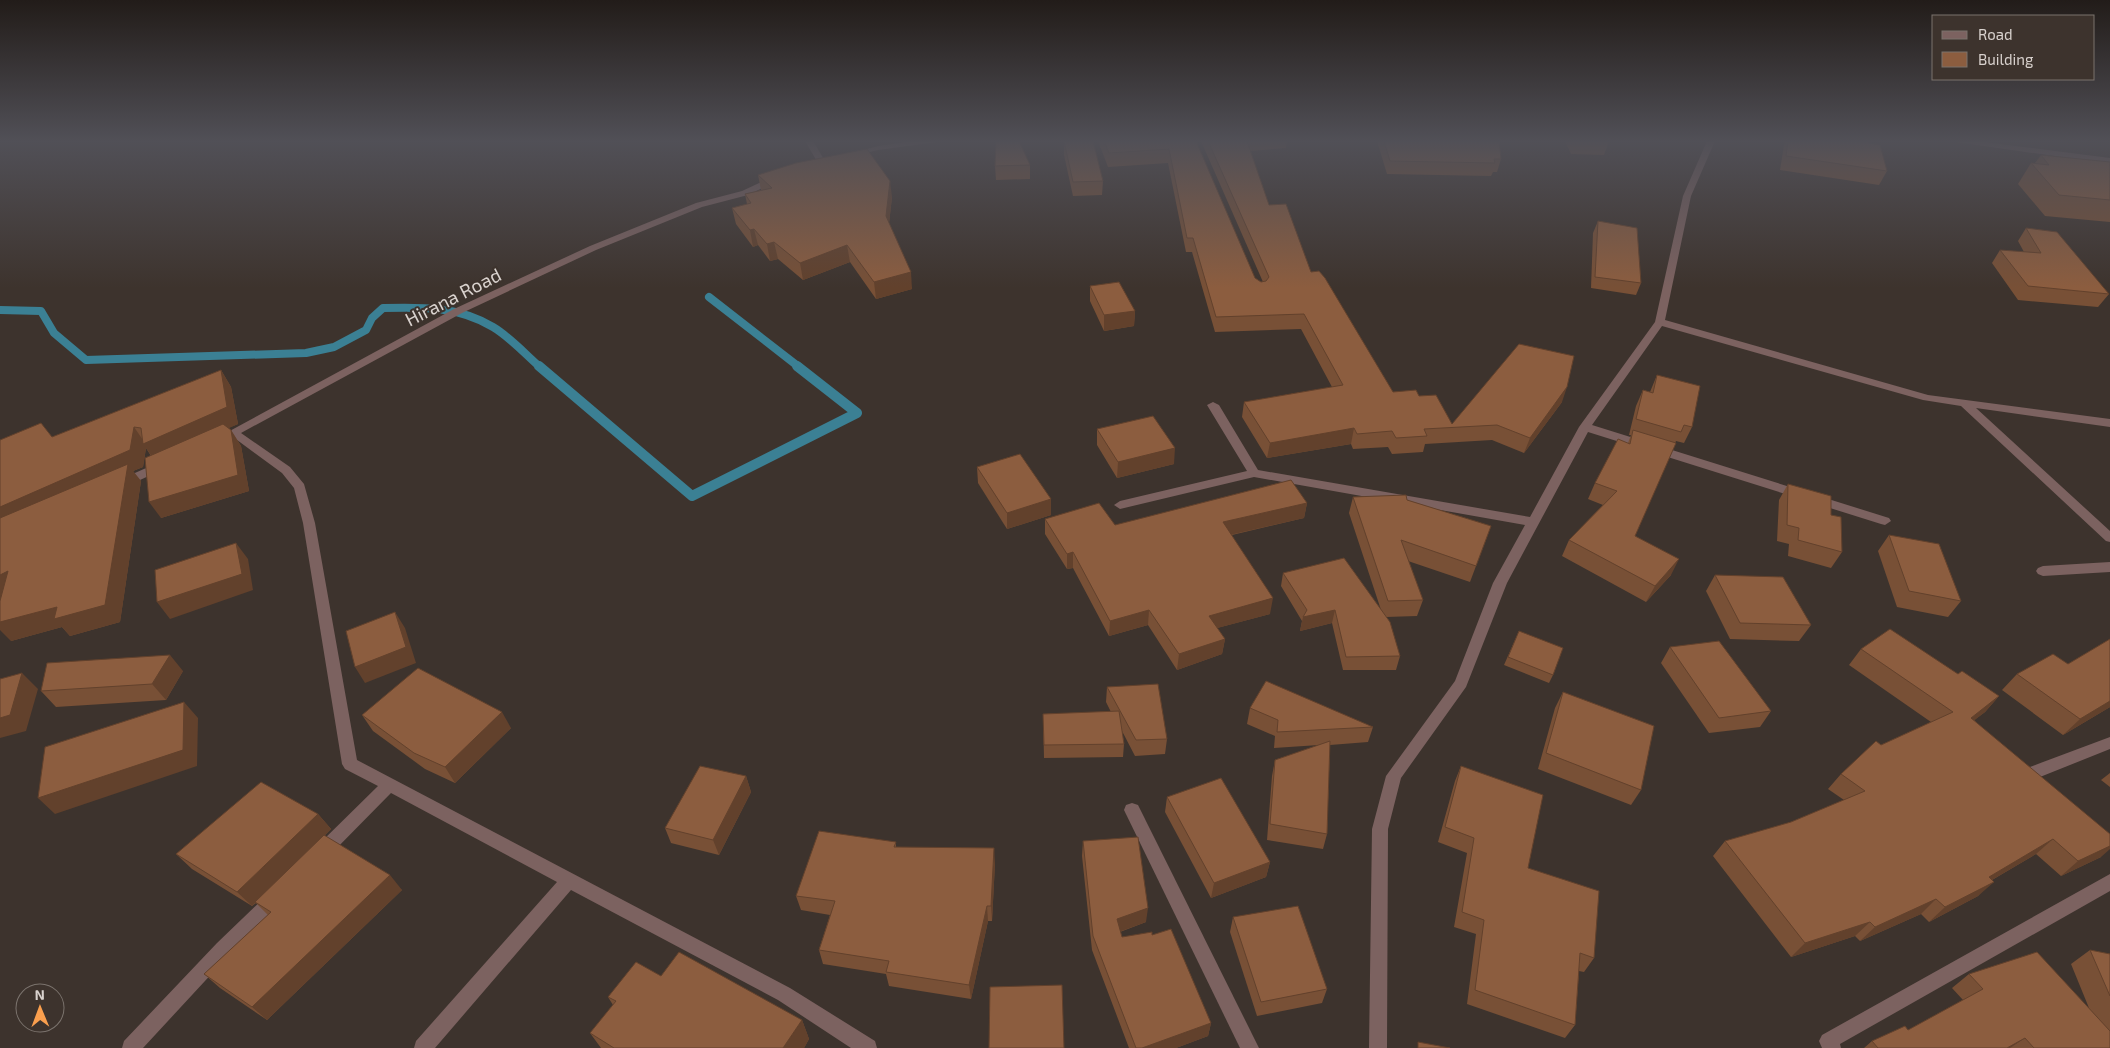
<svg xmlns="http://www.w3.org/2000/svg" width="2110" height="1048" font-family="'Exo 2',sans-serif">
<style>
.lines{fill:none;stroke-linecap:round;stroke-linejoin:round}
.stream-far1{stroke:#3b8094;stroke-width:8}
.stream{stroke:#3b8094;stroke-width:10}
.minor{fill:#7c6260;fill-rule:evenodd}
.wall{fill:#785036}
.shaded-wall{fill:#62412c}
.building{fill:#8c5d3f;stroke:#62412c}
.labels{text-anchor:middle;stroke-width:4;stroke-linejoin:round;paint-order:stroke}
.street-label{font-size:19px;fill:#d9d2ce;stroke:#3d332d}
</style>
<rect width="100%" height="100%" fill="#3d332d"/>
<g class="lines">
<g class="stream-far1">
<path d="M709,297L799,367"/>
<path d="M0,310L41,311L54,333L86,360L306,353L334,347L366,330L372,318L383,308C422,307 458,306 493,327C510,337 525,354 540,367"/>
</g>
<path class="stream" d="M539,366L692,496L857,413L797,366"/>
<g class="minor">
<path d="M805,141H813L825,161L824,163H818Z"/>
<path d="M914,141H945L878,150L853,156L849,154L878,146Z"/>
<path d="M1707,141H1715L1691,196L1665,320L1928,395L2110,419V427L1976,408L2110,531V542L2106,541L1961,406L1923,400L1662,326L1592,425L1889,518L1891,521L1885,525L1881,524L1588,432L1507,583L1466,687L1401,778L1388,829L1387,1048H1369L1372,829L1386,776L1455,681L1493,583L1525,525L1254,477L1120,509L1114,505L1120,501L1247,471L1207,405L1213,402L1219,405L1258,470L1530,517L1579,427L1655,322L1683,196Z"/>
<path d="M1949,141H1976L2110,158V164Z"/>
<path d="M774,176L777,177V181L748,195L702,207L596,250L462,313L241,433L290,467L304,484L315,523L357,760L790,988L875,1041L877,1048H851L778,1000L571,890L435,1048H414L416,1041L557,882L391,793L328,857L322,859L316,857L314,852L316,847L378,786L345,769L342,764L303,523L294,488L282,473L233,437L219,444L213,440L454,309L590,246L696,203L742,191Z"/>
<path d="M162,461L166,462L168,465L166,468L127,486L123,487L117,483L119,480Z"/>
<path d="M2110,562V572L2043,576L2038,574L2036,571L2038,568L2043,566Z"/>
<path d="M2110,737V749L2035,779L2032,784C2024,787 2020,784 2016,776L2019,771Z"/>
<path d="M1132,803L1138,805L1259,1048H1240L1124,810L1126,805Z"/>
<path d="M2110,874V891L1840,1044L1841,1048H1822L1819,1041L1822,1035Z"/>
<path d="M274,891L280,894L282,899L280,904L229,955L143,1048H122L124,1041L217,943L268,894Z"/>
</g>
</g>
<g class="wall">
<path d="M1064,141L1103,181L1102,195L1073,196L1064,155Z"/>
<path d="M1098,141H1196L1255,278L1261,282H1263L1201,141H1287L1286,148L1250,151L1269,205L1311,272L1393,392L1419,396L1452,424L1562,402L1524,453L1492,440L1425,444L1423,452L1392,454L1388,447L1353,449L1351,444L1267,458L1242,417L1244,402L1332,387L1301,329L1215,332L1192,252H1186L1168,163L1108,167Z"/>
<path d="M1377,141H1499L1501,159L1497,172H1493L1491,176L1387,174Z"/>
<path d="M1565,141H1609L1604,155L1571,154Z"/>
<path d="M1785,141H1858L1887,171L1879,185L1780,170L1784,145Z"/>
<path d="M2041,155L2110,162V222L2045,216L2018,184L2031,163H2035Z"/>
<path d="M1030,165V179L996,180L995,166Z"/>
<path d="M758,175L892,197L889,223L912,289L876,299L850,262L803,280L778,259L770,261L758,245L753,247L736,224L732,208L747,204L745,194L761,190Z"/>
<path d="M1598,221L1641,283L1636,295L1591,288L1593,233Z"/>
<path d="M2026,228L2109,294L2098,307L2018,300L1992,263L2000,250L2024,252L2018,241Z"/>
<path d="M1090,286L1135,311L1134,326L1104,331L1090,301Z"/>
<path d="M221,370L231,387L238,424L228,428L231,430L241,446L249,491L161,518L151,456L146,448L143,467L133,471L141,481L120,622L70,636L62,627L11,641L52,437Z"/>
<path d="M1657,375L1692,427L1684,443L1676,441L1635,536L1671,575L1646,602L1562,556L1569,540L1603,505L1588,499L1595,483L1628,443L1631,435H1629L1636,406L1643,390L1650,392Z"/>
<path d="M1097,429L1174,464L1117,478L1097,445Z"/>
<path d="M977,467L1051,499V515L1007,529L978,483Z"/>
<path d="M1788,484L1831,515L1842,552L1831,568L1788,556L1789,544L1777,541L1779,500Z"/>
<path d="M1353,497L1407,500L1491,526L1470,582L1408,561L1423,600L1417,616L1386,617L1400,656L1396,670H1343L1332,623L1300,631L1302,621L1281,586L1283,573L1381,610L1349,513Z"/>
<path d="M1307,503L1304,518L1232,535L1270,614L1217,628L1225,639L1222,654L1177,670L1148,625L1109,636L1073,568L1067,569L1045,534V519L1115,525Z"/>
<path d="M1889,535L1961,601L1948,617L1897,607L1878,551Z"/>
<path d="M1715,575L1811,625L1799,641L1730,639L1706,591Z"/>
<path d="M1519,631L1553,675L1549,683L1504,665Z"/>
<path d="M2110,639V707L2063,735L2002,690L2017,674L2068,664Z"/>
<path d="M1670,647L1771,711L1760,727L1709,733L1661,663Z"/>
<path d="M1861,649L1958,674L1999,696L1985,712L1974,720L2101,857L2061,876L2036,854L1992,880L1978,896L1929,922L1921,914L1860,941L1855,936L1791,957L1713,856L1725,841L1791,822L1844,800L1828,789L1841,774L1881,745L1931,722L1849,665Z"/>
<path d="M183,671L166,700L56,707L41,691Z"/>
<path d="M1107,687L1167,739L1165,754L1135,756L1122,731L1124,744L1123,757L1044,758L1043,714L1111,712L1106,702Z"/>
<path d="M1563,692L1641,790L1631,805L1538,769L1555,708Z"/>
<path d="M1250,708L1373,727L1368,742L1330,745L1327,834L1323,849L1267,840L1272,776L1275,760L1319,745L1274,748L1275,736L1247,724Z"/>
<path d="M362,715L511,728L455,783L425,769L373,731Z"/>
<path d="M1461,766L1528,868L1594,958L1584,972L1579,971L1575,1025L1565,1038L1467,1004L1476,934L1454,927L1467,853L1438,842L1455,781Z"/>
<path d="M2110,773V787L2101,780Z"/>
<path d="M746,776L751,792L719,855L671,843L665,828Z"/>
<path d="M1167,797L1270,862L1266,877L1211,898L1165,812Z"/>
<path d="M318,814L331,829L324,836L402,890L267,1020L220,988L204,974L268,915L256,903L252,906L192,869L176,854Z"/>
<path d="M1083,841L1146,922L1120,932L1122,937L1152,935L1211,1023L1208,1036L1176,1048H1129L1092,950L1082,856Z"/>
<path d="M896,842V847L995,863L992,921H988L971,999L889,986L886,974L823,964L819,950L830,915L801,910L796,896Z"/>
<path d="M1233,917L1327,989L1322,1003L1257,1016L1230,932Z"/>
<path d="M2090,950L2110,954V1048H1864L1872,1041L1908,1030L1963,1000L1952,988L1969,974L2089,1008L2071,964Z"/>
<path d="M661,976L802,1020L809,1039L804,1048H601L590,1033L613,1005L608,997Z"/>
</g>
<g class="shaded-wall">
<path d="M890,181L892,197L888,233L886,216Z"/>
<path d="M754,229L758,245L753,247L750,230Z"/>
<path d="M774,242L778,259L770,261L767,244Z"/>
<path d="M847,245L850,262L803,280L800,263Z"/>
<path d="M911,272L912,289L876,299L874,282Z"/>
<path d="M1135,311L1134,326L1104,331V315Z"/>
<path d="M221,370L231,387L238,424L155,461L146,448L143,467L133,471L141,481L120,622L70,636L62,627L11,641L0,630V622L57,607L0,531V507L134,427L145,443Z"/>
<path d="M1567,387L1562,402L1524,453L1530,438Z"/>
<path d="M1354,428L1351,444L1267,458L1270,443Z"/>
<path d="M231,430L241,446L249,491L161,518L149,502Z"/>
<path d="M1175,448L1174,464L1117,478L1118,462Z"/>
<path d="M1051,499V515L1007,529V513Z"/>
<path d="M1307,503L1304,518L1221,537L1223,522Z"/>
<path d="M236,543L248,559L253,590L170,619L157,602Z"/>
<path d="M1073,552V568L1067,569V554Z"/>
<path d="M1679,559L1671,575L1646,602L1655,586Z"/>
<path d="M8,571L24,588L0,600V575Z"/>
<path d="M1273,598L1270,614L1206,631L1209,616Z"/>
<path d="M1149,610L1148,625L1109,636L1110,621Z"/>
<path d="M1335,610L1332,623L1300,631L1303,617Z"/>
<path d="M395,612L405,628L416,663L365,683L355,667Z"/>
<path d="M1225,639L1222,654L1177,670L1179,654Z"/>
<path d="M170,655L183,671L166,700L152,684Z"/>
<path d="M22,673L38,689L26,731L0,738V718Z"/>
<path d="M1999,696L1985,712L1957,734L1971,718Z"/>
<path d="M2110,701V707L2063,735L2080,719Z"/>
<path d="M184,702L198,718L197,766L55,814L38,798Z"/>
<path d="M502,712L511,728L455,783L445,767Z"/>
<path d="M746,776L751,792L719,855L713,840Z"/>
<path d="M318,814L331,829L252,906L237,892Z"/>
<path d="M2053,839L2036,854L1973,891L1989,877Z"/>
<path d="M2110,846V849L2101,857L2061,876L2078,861Z"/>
<path d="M994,848L995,863L992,921L991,906Z"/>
<path d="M1270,862L1266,877L1211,898L1214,883Z"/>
<path d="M390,875L402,890L267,1020L252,1007Z"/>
<path d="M1994,882L1978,896L1929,922L1945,907Z"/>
<path d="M1936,899L1921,914L1860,941L1875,927Z"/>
<path d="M987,906L988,921L971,999L969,985Z"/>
<path d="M1148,908L1146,922L1116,933L1117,919Z"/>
<path d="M1870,922L1855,936L1791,957L1805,943Z"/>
<path d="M802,1020L809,1039L804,1048H783Z"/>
<path d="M1211,1023L1208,1036L1176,1048H1142Z"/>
<path d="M2025,1038L2010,1048H2007Z"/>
</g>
<g class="building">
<path d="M996,141H1019L1030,165L995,166Z"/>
<path d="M1064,141H1093L1103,181L1073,182Z"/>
<path d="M1104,141H1196L1255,278L1261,282L1266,281L1269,277L1208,141H1247L1269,205L1286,204L1311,272L1319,271L1325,278L1393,392L1416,390L1419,396L1436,395L1452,424L1519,344L1574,356L1567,387L1530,438L1497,425L1424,429L1427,436L1396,438L1392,431L1357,434L1354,428L1270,443L1244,402L1343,385L1304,314L1216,317L1193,238H1187L1169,149L1109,153Z"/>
<path d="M1384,141H1499L1501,159H1494L1495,163L1390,161Z"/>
<path d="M1788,141H1858L1880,145L1887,171L1786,156Z"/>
<path d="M867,149L890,181L886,216L911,272L874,282L847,245L800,263L774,242L767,244L754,229L750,230L732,208L751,203L745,194L772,188L758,175L796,163Z"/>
<path d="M2041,155L2110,162V200L2059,195L2031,163L2049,165Z"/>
<path d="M1598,221L1637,228L1641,283L1595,277Z"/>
<path d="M2026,228L2057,232L2109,294L2028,286L2000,250L2041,253Z"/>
<path d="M1119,282L1135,311L1104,315L1090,286Z"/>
<path d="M221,370L227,407L143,444L141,428L134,427L130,450L0,507V440L41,423L52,437Z"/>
<path d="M1657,375L1700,386L1692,427L1684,425L1681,432L1636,419L1643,390L1653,393Z"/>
<path d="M1153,416L1175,448L1118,462L1097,429Z"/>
<path d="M223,424L231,430L238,475L149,502L145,458Z"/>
<path d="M1633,430L1676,443L1635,536L1679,559L1655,586L1569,540L1617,491L1595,483L1618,439L1630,444Z"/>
<path d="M1020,454L1051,499L1007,513L977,467Z"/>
<path d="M128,464L105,605L54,619L57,607L0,622V601L8,571L0,575V518Z"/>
<path d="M1291,480L1307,503L1223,522L1273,598L1209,616L1225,639L1179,654L1149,610L1110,621L1073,552L1067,554L1045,519L1099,503L1115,525Z"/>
<path d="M1788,484L1831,496V515L1841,517L1842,552L1798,540L1799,528L1787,525Z"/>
<path d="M1406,495L1407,500L1491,526L1476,566L1401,540L1423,600L1388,601L1353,497Z"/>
<path d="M1889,535L1939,544L1961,601L1909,591Z"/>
<path d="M236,543L242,574L157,602L155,570Z"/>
<path d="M1344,558L1390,622L1400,656L1346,657L1335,610L1303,617L1307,610L1283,573Z"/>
<path d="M1715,575L1783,577L1811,625L1740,623Z"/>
<path d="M395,612L406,647L355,667L346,631Z"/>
<path d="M1890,629L1958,674L1962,671L1999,696L1971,718L2110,834V846L2078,861L2053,839L1989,877L1994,882L1945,907L1936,899L1875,927L1870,922L1805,943L1725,841L1791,822L1865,791L1841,774L1876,741L1881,745L1953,712L1861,649Z"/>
<path d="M1519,631L1563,648L1553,675L1508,657Z"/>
<path d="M2110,639V701L2080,719L2017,674L2053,654L2068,664Z"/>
<path d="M1719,641L1771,711L1719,718L1670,647Z"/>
<path d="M170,655L152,684L41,691L47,663Z"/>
<path d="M418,668L502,712L445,767L414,753L362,715Z"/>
<path d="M22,673L10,715L0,718V679Z"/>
<path d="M1266,681L1373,727L1277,732L1278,720L1250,708Z"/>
<path d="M1158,684L1167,739L1136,740L1107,687Z"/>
<path d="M1563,692L1654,726L1641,790L1546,753Z"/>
<path d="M184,702L183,750L38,798L45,747Z"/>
<path d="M1119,711L1124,744L1044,745L1043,714Z"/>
<path d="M1330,741L1327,834L1270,824L1275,760Z"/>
<path d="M700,766L746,776L713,840L665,828Z"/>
<path d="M1461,766L1543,795L1528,868L1599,891L1594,958L1580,953L1575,1025L1475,990L1484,920L1462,912L1474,838L1445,827Z"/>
<path d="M1221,778L1270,862L1214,883L1167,797Z"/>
<path d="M261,782L318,814L237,892L176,854Z"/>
<path d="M819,831L896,842L894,847L994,848L991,906H987L969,985L886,972L889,961L819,950L835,901L796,896Z"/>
<path d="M324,835L390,875L252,1007L204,974L271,912L255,902Z"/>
<path d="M1138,837L1148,908L1117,919L1122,937L1152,932V935L1171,929L1211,1023L1142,1048H1136L1093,936L1083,841Z"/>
<path d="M1298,906L1327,989L1261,1002L1233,917Z"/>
<path d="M2090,950L2110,954V996Z"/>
<path d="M679,952L802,1020L783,1048H614L590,1033L616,1001L608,997L636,962L661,976Z"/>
<path d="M2037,952L2110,1031V1048H2034L2025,1038L2007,1048H1878L1872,1041L1905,1026L1908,1030L1983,989L1969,974Z"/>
<path d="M1062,985L1064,1048H989L990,987Z"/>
<path d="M1418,1042L1450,1048H1418Z"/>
</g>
<linearGradient id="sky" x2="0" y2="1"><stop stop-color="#221c19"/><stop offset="0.49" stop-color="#515057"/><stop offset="1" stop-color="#515057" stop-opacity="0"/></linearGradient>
<rect width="2110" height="288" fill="url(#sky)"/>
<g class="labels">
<g class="street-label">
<text transform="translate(453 297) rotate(-27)" y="7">Hirana Road</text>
</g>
</g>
<rect x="1932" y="15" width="162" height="65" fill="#3d332d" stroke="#7b736d"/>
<rect x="1942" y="31" width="25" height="8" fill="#7c6260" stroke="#7b736d"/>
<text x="1978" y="40" font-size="15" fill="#d9d2ce">Road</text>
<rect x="1942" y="52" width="25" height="15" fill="#8c5d3f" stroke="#7b736d"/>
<text x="1978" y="65" font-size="15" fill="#d9d2ce">Building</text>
<g transform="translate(40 1008) rotate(359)"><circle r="24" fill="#3d332d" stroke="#7b736d"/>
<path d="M0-4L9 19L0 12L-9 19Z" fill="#fa9f4e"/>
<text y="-8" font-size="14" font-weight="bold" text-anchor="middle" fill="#d9d2ce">N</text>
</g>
</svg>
